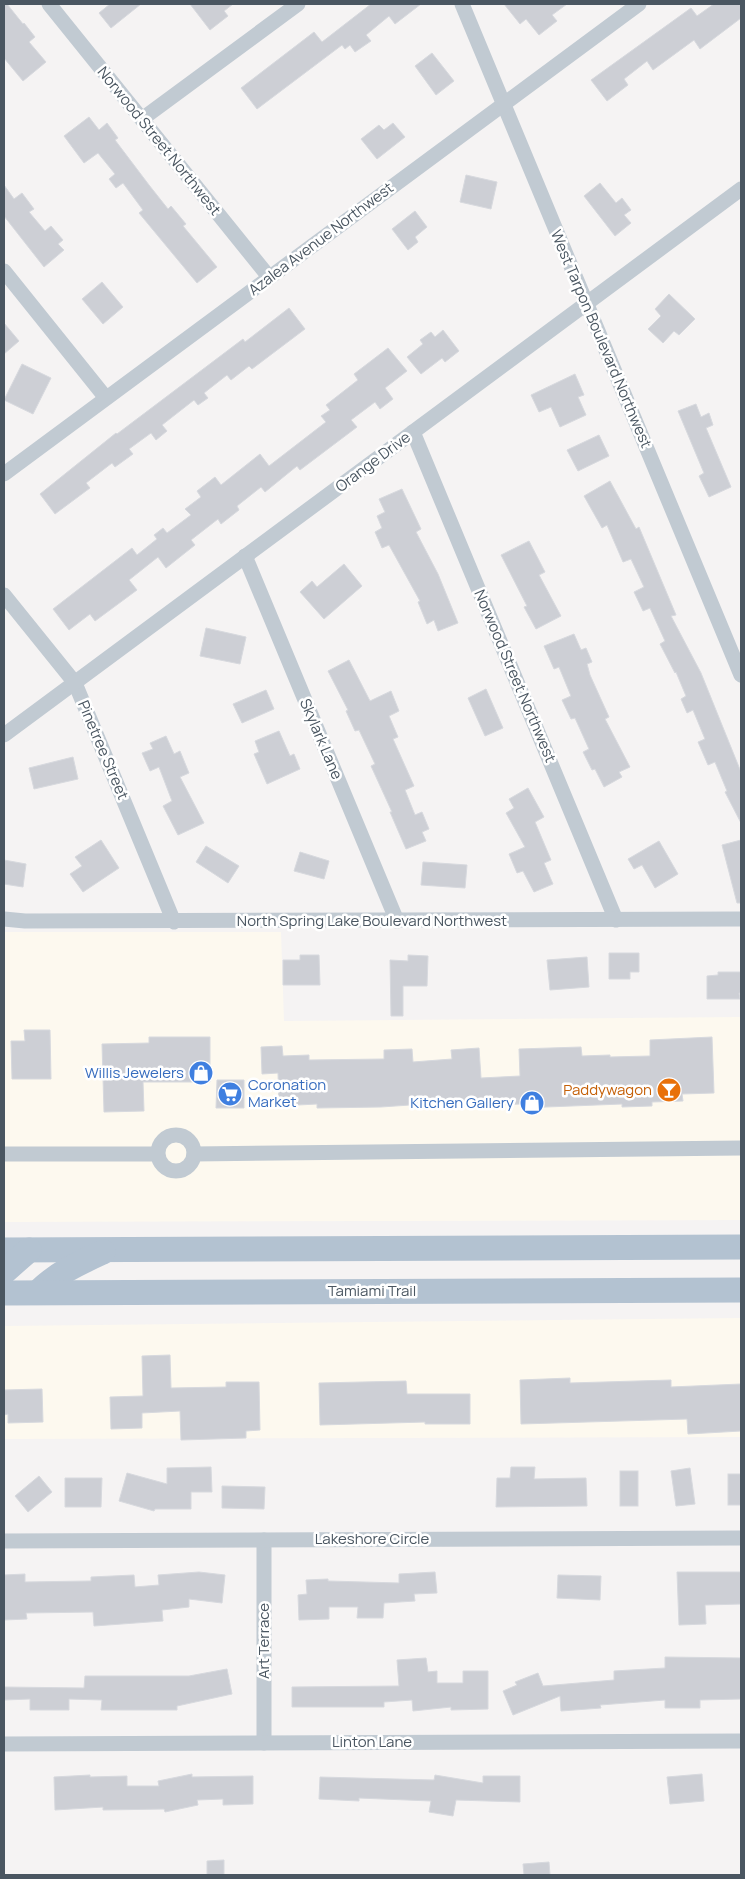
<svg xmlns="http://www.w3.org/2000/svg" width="745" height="1879" font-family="Manrope,sans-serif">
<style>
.commercial{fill:#fdf9ef}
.building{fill:#cdcfd5;stroke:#d7d9de}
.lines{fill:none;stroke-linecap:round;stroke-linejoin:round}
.street{stroke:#c1cad2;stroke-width:15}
.primary{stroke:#b3c2d1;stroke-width:25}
.labels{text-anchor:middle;stroke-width:5;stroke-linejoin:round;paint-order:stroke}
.street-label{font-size:15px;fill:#4a5661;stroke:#fff}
.shop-label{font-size:15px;fill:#366cbe;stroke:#fff;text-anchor:end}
.food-label{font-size:15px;fill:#c56008;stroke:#fff;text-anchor:end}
</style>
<rect width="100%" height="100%" fill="#f5f3f3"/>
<g class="commercial">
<path d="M4,932H281L284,1021L741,1017V1220L4,1222Z"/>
<path d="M741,1318V1437L4,1439V1326Z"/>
</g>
<g class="building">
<path d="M4,4H7L23,24L24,23L35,37L29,42L46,62L23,81L4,58Z"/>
<path d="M110,4H141L111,28L99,13Z"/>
<path d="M190,4H233L224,11L228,16L210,30Z"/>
<path d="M371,4H421L395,24L389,16L366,35L371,41L355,52L350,45L345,49L342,45L257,109L241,88L314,32L322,42Z"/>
<path d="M504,4H567L552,15L557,21L539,35L526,19L520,24Z"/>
<path d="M714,4H741V18L700,49L694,40L653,70L647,61L624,79L628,85L607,101L591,80L691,8L697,16Z"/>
<path d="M432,53L454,81L436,95L415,66Z"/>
<path d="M89,117L99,130L107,123L118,138L115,140L149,185L168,209L171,206L186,224L183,226L217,267L197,283L139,213L143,210L123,183L116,188L109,179L115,174L98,153L84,163L64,136Z"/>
<path d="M393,123L405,137L377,159L361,139L379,125L384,130Z"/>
<path d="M466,175L497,182L491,209L460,202Z"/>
<path d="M600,183L616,203L622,198L631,210L624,215L631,223L615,236L584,196Z"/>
<path d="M4,185L14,199L22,193L34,209L29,212L45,231L51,226L63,240L58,244L64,250L44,267L4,216Z"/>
<path d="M415,211L427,227L415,237L418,242L408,250L392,229Z"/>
<path d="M102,282L123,307L103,324L82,299Z"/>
<path d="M669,294L695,319L679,335L674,331L663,343L648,329L661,316L655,309Z"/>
<path d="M289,308L305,329L252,369L249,366L231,380L227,375L204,393L208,398L198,405L194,400L162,425L167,431L156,440L151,433L129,449L133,454L115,467L112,463L86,483L90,488L55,514L40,494L116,433L117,434L243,339L245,342Z"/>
<path d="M4,323L19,341L4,354Z"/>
<path d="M443,330L459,351L445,362L442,358L421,374L407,357L423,344L420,340L431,332L435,337Z"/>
<path d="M388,348L407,371L385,388L393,399L380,409L375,402L351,420L357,427L300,470L297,466L265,492L261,487L237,506L239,510L221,524L218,519L191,540L195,545L166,568L158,557L129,580L137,590L95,621L90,614L69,630L53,609L132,548L137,555L157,539L154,535L163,528L167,533L191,515L185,509L201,497L197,491L215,477L221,485L260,454L269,466L326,422L321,416L330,410L326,405L358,380L354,374Z"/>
<path d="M22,364L51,378L33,414L4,400Z"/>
<path d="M575,374L584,395L578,397L586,415L560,427L551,407L539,412L531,395Z"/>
<path d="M696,404L701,417L709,413L713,425L706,428L731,487L709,497L699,476L704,473L678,411Z"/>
<path d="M599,435L609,456L578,471L567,450Z"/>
<path d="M610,481L636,529L639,527L676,615L671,616L701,673L741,772V823L725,792L727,791L715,762L708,765L698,742L705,739L693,710L687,713L681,699L686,696L676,672L675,673L660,644L665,641L650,608L643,611L634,592L644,587L631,559L623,562L607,525L602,528L584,496Z"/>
<path d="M402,489L421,529L416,532L438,574L458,623L438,631L434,620L427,624L418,602L420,601L389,545L382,548L375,532L382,528L377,516L385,512L379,499Z"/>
<path d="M529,541L545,572L539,575L561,616L536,629L524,607L527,606L501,555Z"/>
<path d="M344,564L362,586L324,619L300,592L312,581L317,587Z"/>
<path d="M206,628L246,637L240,664L200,656Z"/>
<path d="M574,634L581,650L586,648L592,662L587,664L590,675L609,717L605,719L630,767L619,772L622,777L604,787L595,769L592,770L583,752L589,749L575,718L571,719L562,700L571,696L559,667L554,669L544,646Z"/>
<path d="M349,660L370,701L391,691L399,711L389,716L398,737L393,739L414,786L405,790L415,815L422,812L429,829L422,832L426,841L406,849L390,812H392L371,766L375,764L359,730L355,731L346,711L348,710L328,671Z"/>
<path d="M486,689L503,728L485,736L468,698Z"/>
<path d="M266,690L274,709L242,723L233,704Z"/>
<path d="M279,731L290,756L294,754L300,769L267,784L254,754L259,752L255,741Z"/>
<path d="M166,736L174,754L180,751L189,773L180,777L204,823L178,835L163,806L172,801L159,767L150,771L142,753L153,749L150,743Z"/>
<path d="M73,757L78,779L34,789L29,768Z"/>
<path d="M528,788L544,817L535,822L551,860L544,863L553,884L534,892L523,871L517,873L509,854L525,847L506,813L514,808L509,799Z"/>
<path d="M101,840L119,868L83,892L70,874L82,866L75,857Z"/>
<path d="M741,840V903H737L722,845Z"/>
<path d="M659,841L678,874L655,888L642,865L634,869L628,859Z"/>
<path d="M206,846L239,866L228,883L196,862Z"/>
<path d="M300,852L329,861L324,879L294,871Z"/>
<path d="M4,860L26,864L23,887L4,884Z"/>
<path d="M423,862L467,865L465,888L421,885Z"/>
<path d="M609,953H639V972H630V979H609Z"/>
<path d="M300,955H319L320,985H283V960H300Z"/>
<path d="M408,955L428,956L427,986H403V1016H391L390,960L408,961Z"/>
<path d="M587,957L589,987L550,990L547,960Z"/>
<path d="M718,972H741V993H739L740,999H707V976L718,975Z"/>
<path d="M24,1030H50L51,1079H12L11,1041H25Z"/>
<path d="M149,1037H210V1082H143L144,1111L104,1112L102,1044L149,1043Z"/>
<path d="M712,1037L714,1093L682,1094L683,1101L652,1102V1106L622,1107V1104L521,1108V1104L453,1107V1102L381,1107L317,1108V1104L279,1106L278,1073L262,1074L261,1047L282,1046L283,1056L309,1055V1060L384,1059V1050L412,1049L413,1062L452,1059L451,1050L479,1048L481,1078L520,1076L519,1049L581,1047L582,1056L610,1055V1057L650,1056V1040Z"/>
<path d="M217,1080H244V1108H216Z"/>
<path d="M170,1355L171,1388L226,1387V1382H259L260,1430L246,1431V1438L181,1440L180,1411L142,1413V1428L111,1429L110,1397L143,1396L142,1356Z"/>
<path d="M570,1378V1383L671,1380V1387L741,1384V1431L688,1434L687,1419L521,1424L520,1380Z"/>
<path d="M406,1381L407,1394H470V1424H425V1422L320,1425L319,1383Z"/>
<path d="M42,1389L43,1422L8,1423V1414L4,1415V1390Z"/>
<path d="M211,1467L212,1492H191V1509H155L154,1511L119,1501L127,1473L167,1484V1468Z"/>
<path d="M511,1467H535L534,1479L586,1478L587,1506L496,1507L497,1478H510Z"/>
<path d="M690,1468L695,1504L676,1506L671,1471Z"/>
<rect x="620" y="1471" width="18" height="35"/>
<rect x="728" y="1474" width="13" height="31"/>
<path d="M39,1476L52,1492L28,1512L15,1496Z"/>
<path d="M65,1478H102L101,1507H65Z"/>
<path d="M222,1486L265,1487L264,1509L222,1508Z"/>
<path d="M199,1572L225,1575L222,1603L189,1599V1607L162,1610L163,1621L94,1626L93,1612L26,1613L27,1619L4,1620V1575L25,1574V1582L91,1581V1577L134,1575L135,1587L159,1585L158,1575Z"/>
<path d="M435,1572L437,1593L414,1594L415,1601L384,1603L383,1618H357L358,1607H329V1619L299,1620L298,1595L307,1594L306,1580L328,1579V1581L399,1583V1574Z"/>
<path d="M677,1572H741V1604L705,1605L706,1624L679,1625Z"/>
<path d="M558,1575L601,1576L600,1600L557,1598Z"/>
<path d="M665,1657L741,1658V1699L700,1700V1708H665V1700L600,1705L601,1708L561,1711L560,1696L513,1715L503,1691L517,1685L515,1682L538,1673L543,1686L614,1680V1671L665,1668Z"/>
<path d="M426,1658L428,1672L437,1671V1683H463V1671H488V1709L451,1710V1707L413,1711L412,1700L384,1702V1707H292V1687L399,1686L397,1660Z"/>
<path d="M227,1669L232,1694L177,1706V1710H101L102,1700L69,1699V1710H30V1699L4,1700V1687L84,1688L85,1676H189Z"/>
<path d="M192,1774V1777L253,1776V1804L223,1805V1799L197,1800L198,1805L165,1812L164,1809L103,1810V1807L55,1810L54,1777L90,1775V1777L127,1776V1786H159L158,1781Z"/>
<path d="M702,1774L704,1801L670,1804L667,1777Z"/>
<path d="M435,1775L483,1783V1776H520V1802L456,1800L453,1816L429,1812L431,1801L359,1798V1801L319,1799L320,1777L434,1780Z"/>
<path d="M224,1860V1875H207V1861Z"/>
<path d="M549,1862L550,1875H524L523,1864Z"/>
</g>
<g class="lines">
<g class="street">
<path d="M49,4L269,277"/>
<path d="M462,4L741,675"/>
<path d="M142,119L298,4"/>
<path d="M4,271L106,398"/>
<path d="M413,432L616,920"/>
<path d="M4,474L639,4"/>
<path d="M245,556L397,921"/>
<path d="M4,595L75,683L174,922"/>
<path d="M4,735L741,189"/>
<path d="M4,919L25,921L741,919"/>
<circle cx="176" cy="1153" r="18"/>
<path d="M4,1154H157"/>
<path d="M194,1154L741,1148"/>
<path d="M264,1540V1743"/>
<path d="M4,1541L741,1538"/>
<path d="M4,1744L741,1741"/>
</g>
<g class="primary">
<path d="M4,1250L741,1247"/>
<path d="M4,1272L29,1250"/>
<path d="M38,1292C59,1272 77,1264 103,1252"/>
<path d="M4,1293L741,1290"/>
</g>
</g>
<defs>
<symbol id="shop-disc" viewBox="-11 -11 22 22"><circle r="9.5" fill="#3f7fe0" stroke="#fff"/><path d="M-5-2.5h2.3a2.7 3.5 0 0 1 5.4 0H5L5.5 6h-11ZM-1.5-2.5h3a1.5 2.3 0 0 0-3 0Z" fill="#fff"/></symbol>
<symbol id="bar-disc" viewBox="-11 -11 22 22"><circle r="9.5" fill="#e8710a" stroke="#fff"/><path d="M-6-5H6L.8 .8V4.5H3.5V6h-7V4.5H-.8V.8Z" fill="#fff"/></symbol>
<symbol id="supermarket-disc" viewBox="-11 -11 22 22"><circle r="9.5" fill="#3f7fe0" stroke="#fff"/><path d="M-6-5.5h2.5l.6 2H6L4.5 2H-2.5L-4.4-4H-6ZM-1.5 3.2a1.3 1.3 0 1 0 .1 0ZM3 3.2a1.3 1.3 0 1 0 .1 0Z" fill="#fff"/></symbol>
</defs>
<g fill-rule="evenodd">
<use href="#shop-disc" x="187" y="1059" width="28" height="28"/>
<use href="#bar-disc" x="655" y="1076" width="28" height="28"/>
<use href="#supermarket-disc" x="216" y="1080" width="28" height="28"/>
<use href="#shop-disc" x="518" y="1089" width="28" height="28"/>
</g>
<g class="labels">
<g class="street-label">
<text transform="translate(159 141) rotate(51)" y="5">Norwood Street Northwest</text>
<text transform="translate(321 239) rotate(-37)" y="5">Azalea Avenue Northwest</text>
<text transform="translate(601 339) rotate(67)" y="5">West Tarpon Boulevard Northwest</text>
<text transform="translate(373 462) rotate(-37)" y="5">Orange Drive</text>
<text transform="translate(515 676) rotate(67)" y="5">Norwood Street Northwest</text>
<text transform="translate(321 739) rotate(67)" y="5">Skylark Lane</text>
<text transform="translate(103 750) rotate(67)" y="5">Pinetree Street</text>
<text x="372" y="926">North Spring Lake Boulevard Northwest</text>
<text x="372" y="1296">Tamiami Trail</text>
<text x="372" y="1544">Lakeshore Circle</text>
<text transform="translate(264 1641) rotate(-90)" y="5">Art Terrace</text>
<text x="372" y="1747">Linton Lane</text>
</g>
<g class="shop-label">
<text x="184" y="1078">Willis Jewelers</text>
<text x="248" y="1090" text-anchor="start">Coronation<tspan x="248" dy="17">Market</tspan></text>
<text x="514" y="1108">Kitchen Gallery</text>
</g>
<g class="food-label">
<text x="652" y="1095">Paddywagon</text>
</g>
</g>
<rect width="745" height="1879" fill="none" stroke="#4a5661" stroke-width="10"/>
</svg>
